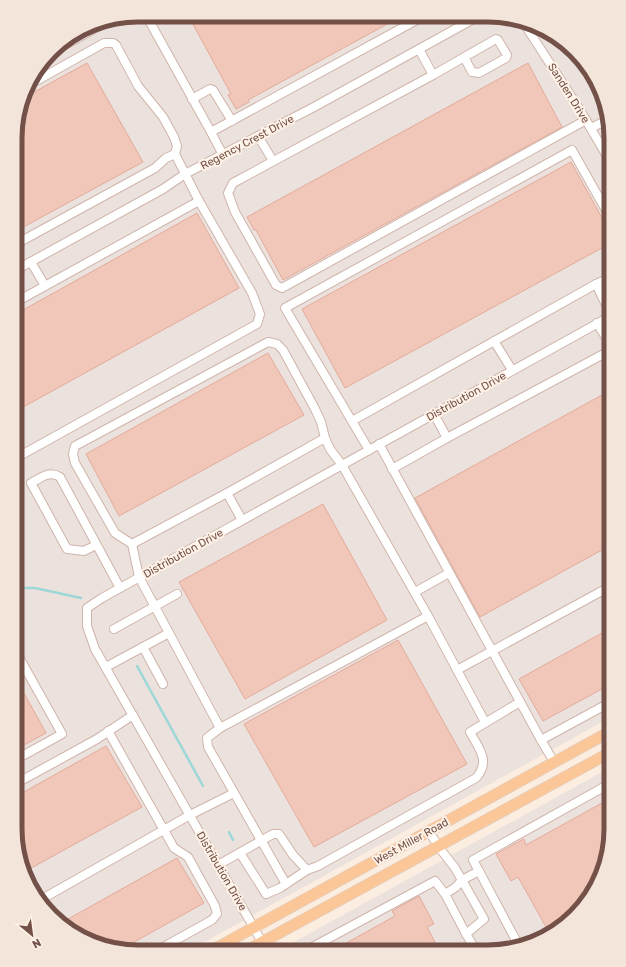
<svg xmlns="http://www.w3.org/2000/svg" width="626" height="967" font-family="Rubik,sans-serif">
<style>
.industrial{fill:#ebe1dd}
.lines{fill:none;stroke-linecap:round;stroke-linejoin:round}
.stream{stroke:#9dd7d7;stroke-width:2.5}
.building{fill:#f1c7b9;stroke:#e4aa9a}
.minor-casing{stroke:#cfb5ab;stroke-width:10}
.major-casing{stroke:#d8cecc;stroke-width:12}
.minor{stroke:#fff;stroke-width:8}
.major{stroke:#fbc799;stroke-width:11}
.labels{text-anchor:middle;stroke-width:4;stroke-linejoin:round;paint-order:stroke}
.street-label{font-size:11px;fill:#735148;stroke:#fff2e7}
.rim{fill:none;stroke:#735148;stroke-width:5}
</style>
<rect width="100%" height="100%" fill="#fcede1"/>
<g class="industrial">
<path d="M138,15L504,16L563,40L602,91L611,138V717L188,951H123L63,927L24,876L15,829L16,122L31,77L57,45L99,22Z"/>
<path d="M611,767V837L590,897L563,926L535,943L488,952L278,951Z"/>
</g>
<g class="lines">
<g class="stream">
<path d="M15,588H35L81,598"/>
<path d="M137,666L203,786"/>
<path d="M229,832L233,840"/>
</g>
</g>
<g class="building">
<path d="M188,15H285L402,16L248,100L249,102L236,109L228,95L231,94Z"/>
<path d="M87,63L143,162L16,231V122L25,97Z"/>
<path d="M528,63L562,127L283,280L256,230H254L247,217Z"/>
<path d="M571,162L611,234V243L345,388L302,309Z"/>
<path d="M197,213L239,288L16,411V314Z"/>
<path d="M268,353L304,415L119,516L86,454Z"/>
<path d="M611,390V545L480,617L415,498Z"/>
<path d="M323,504L387,620L245,699L179,582Z"/>
<path d="M611,628V684L543,721L519,679Z"/>
<path d="M398,640L467,764L314,847L244,724Z"/>
<path d="M15,677L46,733L15,750Z"/>
<path d="M106,746L142,807L24,872L15,829V797Z"/>
<path d="M611,798V837L590,897L563,926L550,934L518,877L511,881L496,854L524,839L526,845Z"/>
<path d="M177,858L204,903L120,950L63,927L61,923Z"/>
<path d="M419,896L434,924L427,927L440,952H330L395,916L392,911Z"/>
</g>
<g class="lines">
<defs>
<g id="minor">
<path d="M146,15L211,132"/>
<path d="M525,25L580,110L611,163"/>
<path d="M419,49L433,75L233,183L228,193L235,212L276,285L282,288L586,120"/>
<path d="M52,52L101,25L99,21"/>
<path d="M433,75L496,39L498,40L507,55L506,58L479,73L472,72L464,57"/>
<path d="M29,85L104,43H113L116,45L138,86L163,117L174,137L177,146L175,154"/>
<path d="M192,99L210,89L213,90L232,121"/>
<path d="M591,128L607,120"/>
<path d="M258,136L273,161"/>
<path d="M223,155L211,132L424,16"/>
<path d="M31,262L45,286"/>
<path d="M16,270L163,189L185,174L314,107L479,16"/>
<path d="M16,302L199,201"/>
<path d="M611,315L596,284L611,277"/>
<path d="M597,323L611,346"/>
<path d="M494,341L512,370"/>
<path d="M434,414L447,438L611,350"/>
<path d="M352,421L596,284"/>
<path d="M379,444L541,740"/>
<path d="M369,450L285,308L572,150L611,219"/>
<path d="M16,458L257,324L260,314L252,293L199,201L175,154L166,158L155,168L16,244"/>
<path d="M392,469L447,438"/>
<path d="M227,493L242,520"/>
<path d="M132,544L227,493L325,438"/>
<path d="M96,545L84,551L67,549L31,483C41,478 49,470 60,477L120,588"/>
<path d="M415,592L449,573"/>
<path d="M114,629L177,594"/>
<path d="M143,647L163,684"/>
<path d="M106,667L169,633"/>
<path d="M457,670L611,586"/>
<path d="M220,728L139,577L132,544L115,533L75,463L73,454L75,446L268,342L277,344L283,350L315,409L321,422L325,438L330,449L342,465L428,616"/>
<path d="M108,731L174,848L188,857L215,906L217,914L212,920L156,951"/>
<path d="M15,760L62,734L15,650"/>
<path d="M554,762L541,740L611,702"/>
<path d="M15,784L97,739L133,715"/>
<path d="M429,831L438,846L455,868L484,919L466,934L477,952"/>
<path d="M240,853L266,894L280,888L307,870"/>
<path d="M218,865L273,834H279L293,855L307,870L318,866L476,778C491,761 479,749 470,732L520,702"/>
<path d="M479,871L473,860L611,783"/>
<path d="M286,884L208,747L207,738L220,728L428,616L485,722"/>
<path d="M445,894L466,934"/>
<path d="M42,899L190,815L234,793"/>
<path d="M267,951L95,649L87,626V608L102,598L611,316"/>
<path d="M305,951L435,881L445,894L456,887L462,880L479,871L519,946"/>
</g>
<g id="major">
<path d="M211,951L611,731"/>
<path d="M246,951L611,752"/>
</g>
</defs>
<use href="#minor" class="minor-casing"/>
<use href="#major" class="major-casing"/>
<use href="#minor" class="minor"/>
<use href="#major" class="major"/>
</g>
<g class="labels">
<g class="street-label">
<text transform="translate(569 93) rotate(58)" y="4">Sanden Drive</text>
<text transform="translate(247 142) rotate(-28)" y="4">Regency Crest Drive</text>
<text transform="translate(466 396) rotate(-29)" y="4">Distribution Drive</text>
<text transform="translate(183 553) rotate(-29)" y="4">Distribution Drive</text>
<text transform="translate(411 841) rotate(-29)" y="4">West Miller Road</text>
<text transform="translate(222 871) rotate(60)" y="4">Distribution Drive</text>
</g>
</g>
<path d="M0 0H626V967H0ZM138 22H488A116 116 0 0 1 604 138V829A116 116 0 0 1 488 945H138A116 116 0 0 1 22 829V138A116 116 0 0 1 138 22Z" fill="#f4e5da" fill-rule="evenodd"/>
<path class="rim" d="M138 22H488A116 116 0 0 1 604 138V829A116 116 0 0 1 488 945H138A116 116 0 0 1 22 829V138A116 116 0 0 1 138 22Z"/>
<g transform="translate(32 935) rotate(151)" stroke="#fff2e7" stroke-width="3" paint-order="stroke">
<path d="M0-3L7 15L0 10L-7 15Z" fill="#735148"/>
<text y="-6" font-size="11" font-weight="bold" text-anchor="middle" fill="#735148">N</text>
</g>
</svg>
